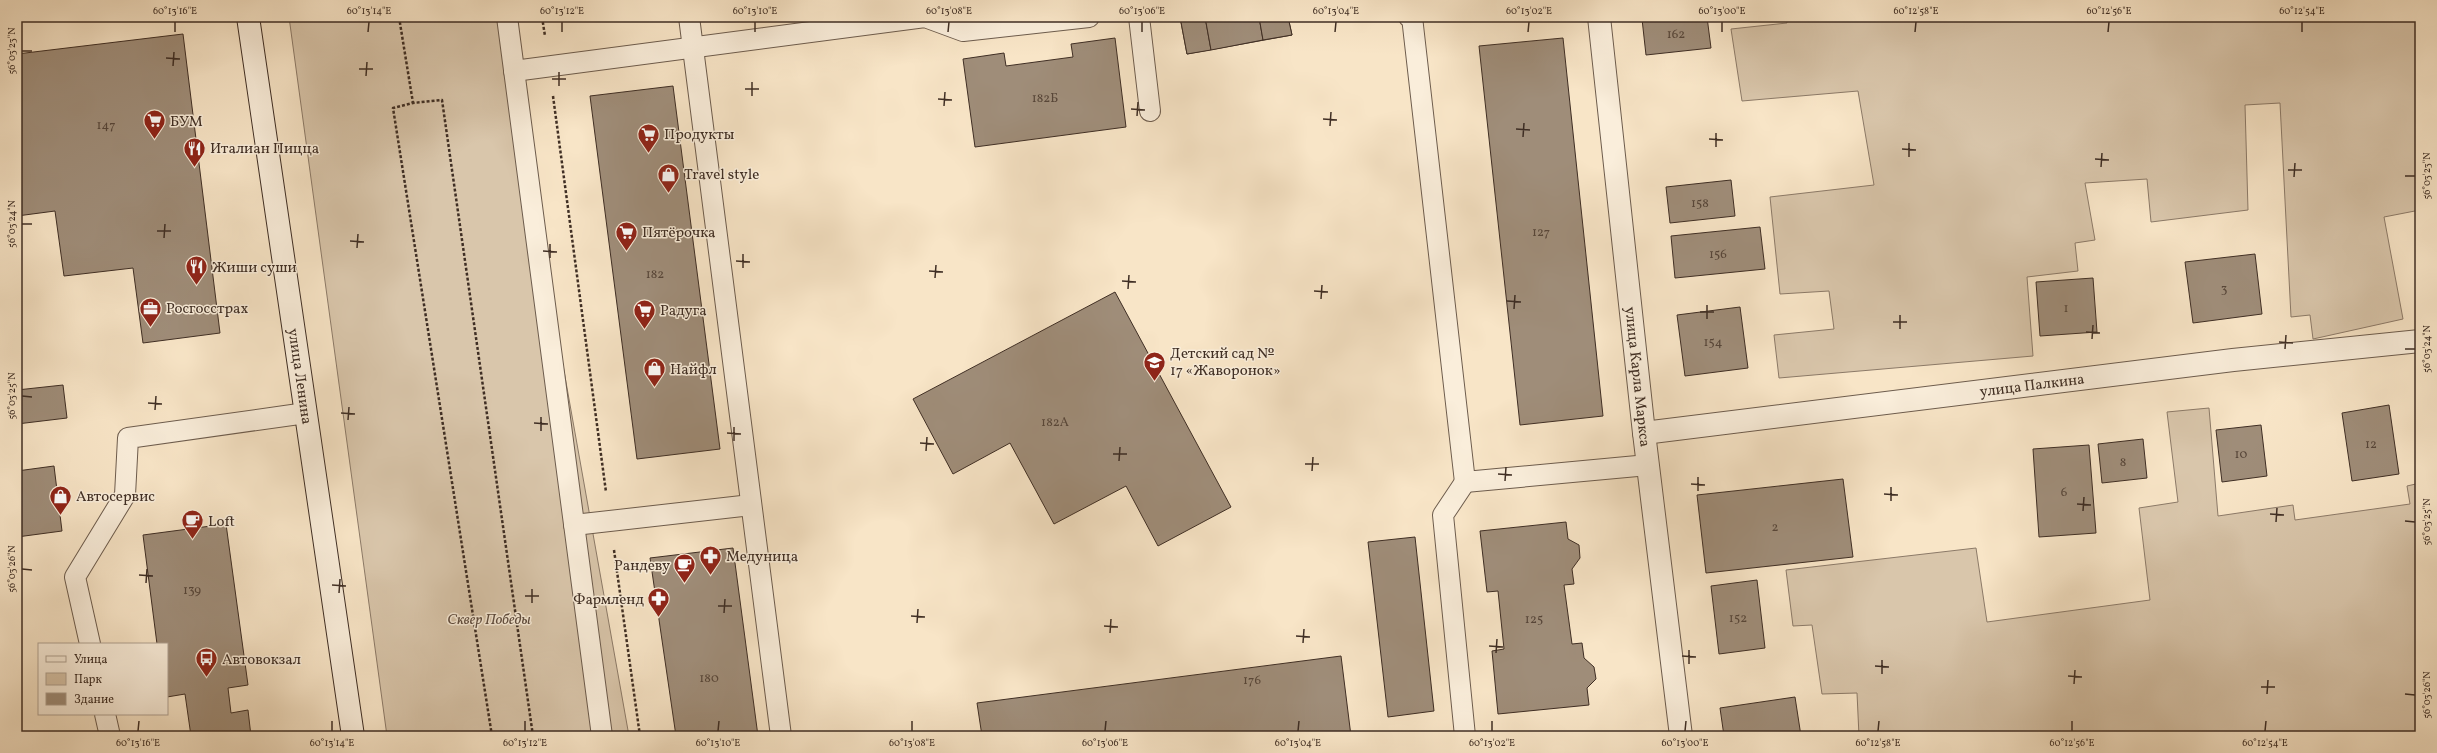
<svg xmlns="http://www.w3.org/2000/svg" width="2437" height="753" font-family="Vollkorn,serif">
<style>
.green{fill:#d9c6ab;stroke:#8c7a68}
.building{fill:#9f8d79;stroke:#3f2e24}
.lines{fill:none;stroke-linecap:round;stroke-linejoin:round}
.service-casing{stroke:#6d5c4d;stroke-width:22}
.minor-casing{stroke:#6d5c4d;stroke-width:24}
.tertiary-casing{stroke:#6d5c4d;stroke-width:24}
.secondary-casing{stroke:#3f2e24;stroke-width:24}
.path{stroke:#3f2e24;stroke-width:2.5;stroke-dasharray:3 2;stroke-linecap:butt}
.service{stroke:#faeedb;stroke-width:20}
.minor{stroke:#faeedb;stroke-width:22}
.tertiary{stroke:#faeedb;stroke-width:22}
.secondary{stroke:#faeedb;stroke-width:22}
.ticks{fill:none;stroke:#3f2e24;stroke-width:1.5}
.labels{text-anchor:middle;stroke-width:3;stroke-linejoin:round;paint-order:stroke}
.number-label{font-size:13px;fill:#574639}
.poi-label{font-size:15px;fill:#3f2e24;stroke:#faeedb;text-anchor:start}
.street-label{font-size:15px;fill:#3f2e24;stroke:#faeedb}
.park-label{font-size:15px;font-style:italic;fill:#5e4c3f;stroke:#faeedb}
.neatline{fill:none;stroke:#3f2e24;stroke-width:1.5}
.ticks-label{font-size:10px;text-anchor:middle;fill:#3f2e24}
</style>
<rect width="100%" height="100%" fill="#f8e5c7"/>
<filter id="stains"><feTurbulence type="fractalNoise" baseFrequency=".005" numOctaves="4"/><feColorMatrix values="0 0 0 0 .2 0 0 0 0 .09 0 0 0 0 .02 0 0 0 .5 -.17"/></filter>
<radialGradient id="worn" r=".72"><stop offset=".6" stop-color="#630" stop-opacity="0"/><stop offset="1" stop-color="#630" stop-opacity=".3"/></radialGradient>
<g class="green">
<path d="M289,17H501L629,736H387Z"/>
<path d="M1786,17H2420V210L2384,217L2403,319L2313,339L2310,315L2291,317L2280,103L2245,105L2248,210L2151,222L2147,179L2085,183L2095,240L2075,243L2078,271L2027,277L2033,356L1779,378L1774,335L1834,329L1829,291L1780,294L1770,197L1874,185L1858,91L1742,101L1731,29L1787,23Z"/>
<path d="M2209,408L2218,516L2293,505L2295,520L2410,504L2407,486L2420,483V736H1891V733L1859,736L1857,693L1822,694L1812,625L1793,626L1786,570L1976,548L1987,622L2150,600L2139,508L2178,502L2167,412Z"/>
</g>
<g class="building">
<path d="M1180,17H1288L1292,35L1187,54Z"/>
<path d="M1180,17H1205L1211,50L1187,54Z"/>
<path d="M1205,17H1259L1263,40L1211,50Z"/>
<path d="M1259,17H1288L1292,35L1263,40Z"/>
<path d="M1661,17H1707L1711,48L1646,55L1642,19Z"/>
<path d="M183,34L220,333L143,343L133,268L64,276L55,211L17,216V54Z"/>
<path d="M1115,38L1126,127L975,147L963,59L1004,53L1006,66L1073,57L1071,44Z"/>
<path d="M1563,38L1603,416L1520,425L1479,46Z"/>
<path d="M673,86L720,449L637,459L590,96Z"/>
<path d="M1731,180L1735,216L1670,223L1666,187Z"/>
<path d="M1760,227L1765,269L1675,278L1671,236Z"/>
<path d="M2255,254L2262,314L2193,323L2185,262Z"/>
<path d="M2093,278L2097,332L2040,336L2036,282Z"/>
<path d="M1115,292L1231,507L1158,546L1126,486L1054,524L1010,443L953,474L913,399Z"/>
<path d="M1740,307L1748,368L1685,376L1677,315Z"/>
<path d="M63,385L67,418L17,424V390Z"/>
<path d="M2389,405L2399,474L2352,481L2342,413Z"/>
<path d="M2261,425L2267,476L2222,482L2216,430Z"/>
<path d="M2143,439L2147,478L2102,483L2098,444Z"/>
<path d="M2089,445L2096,533L2039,537L2033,449Z"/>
<path d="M54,466L62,531L17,537V471Z"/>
<path d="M1843,479L1853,557L1706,573L1697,495Z"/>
<path d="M1566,522L1568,539L1579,545L1580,558L1572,569L1574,584L1564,585L1572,644L1582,643L1584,658L1594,667L1596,679L1587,688L1589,705L1498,714L1492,651L1504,649L1498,591L1487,592L1480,531Z"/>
<path d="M226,524L248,685L228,688L231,713L248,710L251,736H191L185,694L167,697V644H157L143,535Z"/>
<path d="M1415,537L1434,711L1388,717L1368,542Z"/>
<path d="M733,548L758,736H676L650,558Z"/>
<path d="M1757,580L1765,648L1719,654L1711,586Z"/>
<path d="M1341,656L1351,736H982L977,703Z"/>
<path d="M1795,697L1801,736H1724L1720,708Z"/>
</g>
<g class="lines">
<defs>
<g id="service">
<path d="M507,17L602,736"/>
<path d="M689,17L781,736"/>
<path d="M1139,17L1150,111"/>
<path d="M1409,17H1412L1465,482L1648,465"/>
<path d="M514,71L925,17L963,31L1089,17"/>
<path d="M1465,482L1443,515L1465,736"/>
<path d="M574,525L751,505"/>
<path d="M90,644L75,577L125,495L128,438L306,413"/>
<path d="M105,714L110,736"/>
</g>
<g id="minor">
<path id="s1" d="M1644,433L2233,360L2420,341"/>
</g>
<g id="tertiary">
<path id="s2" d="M1599,17L1644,433L1681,736"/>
</g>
<g id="secondary">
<path id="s3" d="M248,17L353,736"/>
</g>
</defs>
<use href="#service" class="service-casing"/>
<use href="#minor" class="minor-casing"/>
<use href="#tertiary" class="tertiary-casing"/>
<use href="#secondary" class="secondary-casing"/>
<g class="path">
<path d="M399,17L413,103"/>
<path d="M542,17L545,36"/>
<path d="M553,96L606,492"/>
<path d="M614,550L640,736"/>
<path d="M492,736L393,108L413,103L442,100L533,736"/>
</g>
<use href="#service" class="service"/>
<use href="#minor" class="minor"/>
<use href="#tertiary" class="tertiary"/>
<use href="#secondary" class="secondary"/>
</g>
<path class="ticks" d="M175,32V22M368,32L369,22M562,32V22M755,32V22M948,32L949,22M1142,32V22M1335,32L1336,22M1528,32L1529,22M1722,32V22M1915,32L1916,22M2108,32L2109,22M2302,32V22M22,51H32M166,58L180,59M173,66L174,52M359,69H373M366,76L367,62M552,79H566M559,86V72M745,89H759M752,96V82M938,99L952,100M944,106L945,92M1131,109L1145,110M1137,116L1138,102M1323,119L1337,120M1330,126L1331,112M1516,129L1530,130M1523,137L1524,123M1709,139L1723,140M1716,147V133M1902,149L1916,150M1909,157V143M2095,159L2109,160M2101,167L2102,153M2288,170H2302M2405,176H2415M2294,177L2295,163M22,224H32M157,231H171M164,238L165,224M350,241L364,242M357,248L358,234M543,251L557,252M550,258V244M736,261L750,262M743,268V254M929,271L943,272M935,278L936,265M1122,281L1136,282M1128,289L1129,275M1314,291L1328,292M1321,299L1322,285M1507,301L1521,302M1514,309L1515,295M1700,312H1714M1707,319V305M1893,322H1907M1900,329V315M2086,332L2100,333M2092,339L2093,325M2279,342L2293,343M2285,349L2286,335M2405,349H2415M22,396L32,397M148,403L162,404M155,410L156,396M341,413L355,414M348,420L349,407M534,423L548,424M541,431V417M727,433L741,434M734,441V427M920,443L934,444M926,451L927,437M1113,454H1127M1119,461L1120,447M1305,464H1319M1312,471L1313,457M1498,474L1512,475M1505,481L1506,467M1691,484L1705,485M1698,491V477M1884,494L1898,495M1891,501V487M2077,504L2091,505M2083,511L2084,497M2270,514L2284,515M2405,521L2415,522M2276,522L2277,508M22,569L32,570M139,575L153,576M146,583L147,569M332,585L346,586M339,593L340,579M525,596H539M532,603V589M718,606H732M724,613L725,599M911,616L925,617M917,623L918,609M1104,626L1118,627M1110,633L1111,619M1296,636L1310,637M1303,643L1304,629M1489,646L1503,647M1496,653L1497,639M1682,656L1696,657M1689,664V650M1875,666L1889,667M1882,674V660M2068,676L2082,677M2074,684L2075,670M2261,687H2275M2267,694L2268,680M2405,694L2415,695M138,731L139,721M332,731V721M525,731V721M718,731L719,721M912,731V721M1105,731L1106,721M1298,731L1299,721M1492,731V721M1685,731L1686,721M1878,731L1879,721M2072,731V721M2265,731L2266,721"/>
<defs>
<symbol id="supermarket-pin" viewBox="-11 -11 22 30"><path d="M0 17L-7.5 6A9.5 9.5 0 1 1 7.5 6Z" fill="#8f2418" stroke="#faeedb"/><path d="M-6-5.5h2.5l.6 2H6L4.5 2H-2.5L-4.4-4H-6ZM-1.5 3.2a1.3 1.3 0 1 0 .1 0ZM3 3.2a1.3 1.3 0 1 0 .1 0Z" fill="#fff"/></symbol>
<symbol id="restaurant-pin" viewBox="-11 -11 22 30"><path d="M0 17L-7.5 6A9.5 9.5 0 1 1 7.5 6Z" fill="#8f2418" stroke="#faeedb"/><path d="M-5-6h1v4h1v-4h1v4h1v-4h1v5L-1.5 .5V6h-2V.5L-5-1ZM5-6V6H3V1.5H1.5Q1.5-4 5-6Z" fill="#fff"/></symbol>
<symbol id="shop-pin" viewBox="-11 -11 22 30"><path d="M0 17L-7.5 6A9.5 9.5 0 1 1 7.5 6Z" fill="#8f2418" stroke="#faeedb"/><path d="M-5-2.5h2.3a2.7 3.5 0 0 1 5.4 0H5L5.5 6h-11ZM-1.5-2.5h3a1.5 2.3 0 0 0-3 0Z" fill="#fff"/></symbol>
<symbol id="office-pin" viewBox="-11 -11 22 30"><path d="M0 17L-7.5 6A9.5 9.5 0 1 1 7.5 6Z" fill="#8f2418" stroke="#faeedb"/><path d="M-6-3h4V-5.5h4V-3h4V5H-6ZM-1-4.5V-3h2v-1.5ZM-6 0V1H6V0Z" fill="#fff"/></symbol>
<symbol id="school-pin" viewBox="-11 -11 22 30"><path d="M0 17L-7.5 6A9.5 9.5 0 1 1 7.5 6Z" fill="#8f2418" stroke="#faeedb"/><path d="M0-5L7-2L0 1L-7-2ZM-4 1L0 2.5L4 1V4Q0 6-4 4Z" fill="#fff"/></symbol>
<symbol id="cafe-pin" viewBox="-11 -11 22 30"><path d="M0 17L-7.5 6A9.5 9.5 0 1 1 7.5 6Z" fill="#8f2418" stroke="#faeedb"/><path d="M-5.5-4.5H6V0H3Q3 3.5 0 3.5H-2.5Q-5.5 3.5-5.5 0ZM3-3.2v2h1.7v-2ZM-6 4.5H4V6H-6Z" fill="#fff"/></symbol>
<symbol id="pharmacy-pin" viewBox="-11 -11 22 30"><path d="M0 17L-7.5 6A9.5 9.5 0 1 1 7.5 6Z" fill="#8f2418" stroke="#faeedb"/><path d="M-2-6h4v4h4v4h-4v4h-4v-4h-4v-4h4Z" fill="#fff"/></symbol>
<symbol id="bus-pin" viewBox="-11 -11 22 30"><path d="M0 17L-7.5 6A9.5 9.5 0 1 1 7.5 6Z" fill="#8f2418" stroke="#faeedb"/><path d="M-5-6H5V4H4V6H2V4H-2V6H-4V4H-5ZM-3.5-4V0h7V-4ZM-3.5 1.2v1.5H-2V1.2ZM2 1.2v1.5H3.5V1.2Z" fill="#fff"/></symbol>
</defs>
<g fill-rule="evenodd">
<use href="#supermarket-pin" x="142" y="108" width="25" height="34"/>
<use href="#supermarket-pin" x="636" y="122" width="25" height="34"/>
<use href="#restaurant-pin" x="182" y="136" width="25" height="34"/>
<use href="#shop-pin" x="656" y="162" width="25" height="34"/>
<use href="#supermarket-pin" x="614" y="220" width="25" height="34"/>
<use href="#restaurant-pin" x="184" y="254" width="25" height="34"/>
<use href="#office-pin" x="138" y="296" width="25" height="34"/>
<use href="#supermarket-pin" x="632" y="298" width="25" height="34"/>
<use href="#school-pin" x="1142" y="350" width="25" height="34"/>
<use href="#shop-pin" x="642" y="356" width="25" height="34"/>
<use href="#shop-pin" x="48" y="484" width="25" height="34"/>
<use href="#cafe-pin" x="180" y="508" width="25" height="34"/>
<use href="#pharmacy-pin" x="698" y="544" width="25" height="34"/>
<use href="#cafe-pin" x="672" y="552" width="25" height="34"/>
<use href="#pharmacy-pin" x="646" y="586" width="25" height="34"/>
<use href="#bus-pin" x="194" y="646" width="25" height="34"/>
</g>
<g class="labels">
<g class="number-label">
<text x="1676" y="38">162</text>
<text x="1045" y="102">182Б</text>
<text x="106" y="129">147</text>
<text x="1700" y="207">158</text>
<text x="1541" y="236">127</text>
<text x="1718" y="258">156</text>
<text x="655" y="278">182</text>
<text x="2224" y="293">3</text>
<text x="2066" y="312">1</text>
<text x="1713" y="346">154</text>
<text x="1055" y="426">182А</text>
<text x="2371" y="448">12</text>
<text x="2241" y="458">10</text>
<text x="2123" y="466">8</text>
<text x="2064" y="496">6</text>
<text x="1775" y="531">2</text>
<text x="192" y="594">139</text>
<text x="1738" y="622">152</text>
<text x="1534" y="623">125</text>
<text x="709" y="682">180</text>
<text x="1252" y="684">176</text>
</g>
<g class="poi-label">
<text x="170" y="126">БУМ</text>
<text x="664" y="139">Продукты</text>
<text x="210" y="153">Италиан Пицца</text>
<text x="684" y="179">Travel style</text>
<text x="642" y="237">Пятёрочка</text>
<text x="212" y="272">Жиши суши</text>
<text x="166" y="313">Росгосстрах</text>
<text x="660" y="315">Радуга</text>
<text x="1170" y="358">Детский сад №<tspan x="1170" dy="17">17 «Жаворонок»</tspan></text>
<text x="670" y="374">Найфл</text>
<text x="76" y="501">Автосервис</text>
<text x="208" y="526">Loft</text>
<text x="726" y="561">Медуница</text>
<text x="670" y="570" text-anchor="end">Рандеву</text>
<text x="644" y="604" text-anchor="end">Фармленд</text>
<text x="222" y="664">Автовокзал</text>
</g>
<g class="street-label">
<text dy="5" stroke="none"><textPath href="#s3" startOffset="363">улица Ленина</textPath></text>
<text dy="5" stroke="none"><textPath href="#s2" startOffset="362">улица Карла Маркса</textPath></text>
<text dy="5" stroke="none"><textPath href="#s1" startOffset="391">улица Палкина</textPath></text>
</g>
<g class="park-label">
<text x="489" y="624">Сквер Победы</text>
</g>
</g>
<rect width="2437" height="753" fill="none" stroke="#f8e5c7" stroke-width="44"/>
<rect x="38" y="643" width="130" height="72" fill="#faeedb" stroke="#afa192"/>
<rect x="46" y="656" width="20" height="6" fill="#faeedb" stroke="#afa192"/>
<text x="74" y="663" font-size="12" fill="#3f2e24">Улица</text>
<rect x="46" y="673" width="20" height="12" fill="#d9c6ab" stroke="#afa192"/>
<text x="74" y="683" font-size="12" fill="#3f2e24">Парк</text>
<rect x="46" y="693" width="20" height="12" fill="#9f8d79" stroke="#afa192"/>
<text x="74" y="703" font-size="12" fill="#3f2e24">Здание</text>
<rect x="22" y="22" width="2393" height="709" class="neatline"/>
<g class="ticks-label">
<text x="175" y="14">60°13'16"E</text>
<text x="369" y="14">60°13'14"E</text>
<text x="562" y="14">60°13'12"E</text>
<text x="755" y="14">60°13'10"E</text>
<text x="949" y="14">60°13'08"E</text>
<text x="1142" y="14">60°13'06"E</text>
<text x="1336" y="14">60°13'04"E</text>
<text x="1529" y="14">60°13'02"E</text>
<text x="1722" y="14">60°13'00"E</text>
<text x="1916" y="14">60°12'58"E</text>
<text x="2109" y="14">60°12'56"E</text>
<text x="2302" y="14">60°12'54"E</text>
<text transform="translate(11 51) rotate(-90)" y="4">56°03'23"N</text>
<text transform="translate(2426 176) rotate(-90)" y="4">56°03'23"N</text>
<text transform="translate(11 224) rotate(-90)" y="4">56°03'24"N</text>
<text transform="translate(2426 349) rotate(-90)" y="4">56°03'24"N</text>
<text transform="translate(11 396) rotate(-90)" y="4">56°03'25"N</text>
<text transform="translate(2426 522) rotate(-90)" y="4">56°03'25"N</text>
<text transform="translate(11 569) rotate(-90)" y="4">56°03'26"N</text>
<text transform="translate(2426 695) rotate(-90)" y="4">56°03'26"N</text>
<text x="138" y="746">60°13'16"E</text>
<text x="332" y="746">60°13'14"E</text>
<text x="525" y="746">60°13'12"E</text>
<text x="718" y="746">60°13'10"E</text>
<text x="912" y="746">60°13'08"E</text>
<text x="1105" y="746">60°13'06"E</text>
<text x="1298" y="746">60°13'04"E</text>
<text x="1492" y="746">60°13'02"E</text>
<text x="1685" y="746">60°13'00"E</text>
<text x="1878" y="746">60°12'58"E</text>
<text x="2072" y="746">60°12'56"E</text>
<text x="2265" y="746">60°12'54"E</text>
</g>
<rect width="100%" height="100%" filter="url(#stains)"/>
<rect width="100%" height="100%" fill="url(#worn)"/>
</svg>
